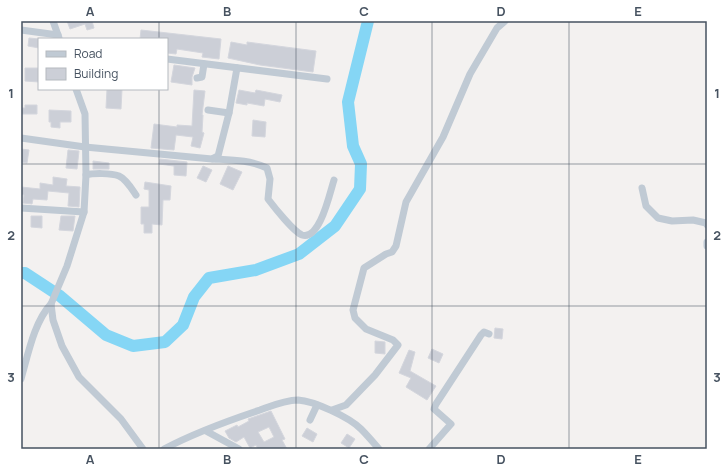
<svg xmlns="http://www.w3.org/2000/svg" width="728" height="470" font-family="Manrope,sans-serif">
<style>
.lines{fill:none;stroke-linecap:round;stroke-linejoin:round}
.river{stroke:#85d6f5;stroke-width:12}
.building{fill:#cccfd7;stroke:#d4d6dd;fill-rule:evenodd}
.minor{stroke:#c0cad4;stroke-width:7}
.grid{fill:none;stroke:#465260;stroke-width:1;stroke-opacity:0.55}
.neatline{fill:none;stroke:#465260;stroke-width:1.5}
.grid-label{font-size:13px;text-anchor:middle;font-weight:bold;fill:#465260}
</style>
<rect width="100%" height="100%" fill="#f3f1f0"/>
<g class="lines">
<path class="river" d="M21,273H25L60,296L106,335L133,346L165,342L183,325L194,297L209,278L256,270L299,254L335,226L360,189L361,164L353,146L348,102L368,21"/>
</g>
<g class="building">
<path d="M67,21H92L94,28L87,30L85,24L70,29Z"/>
<path d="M141,30L221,39L219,59L202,57L203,53L177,49L176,54L167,53V39H140Z"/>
<path d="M29,38L39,39V48L28,46Z"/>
<path d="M231,42L247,45V42L316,51L313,72L260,65L228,58Z"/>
<path d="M174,65L195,68L192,77V85L171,82Z"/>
<path d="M25,68H39V82L25,81Z"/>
<path d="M107,89H122L121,109L106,108Z"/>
<path d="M194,90L205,91L202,115H203L202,132L204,133L200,148L191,146L193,137L176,135L174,150L151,148L154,124L177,127V125L192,126Z"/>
<path d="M239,90L255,93L256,90L282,95L280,102L265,99L264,106L247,103V105L236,103Z"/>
<path d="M25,105H37V114H21V108H25Z"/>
<path d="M49,110L71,111V122H60V128L51,127V122H49Z"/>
<path d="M253,120L266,122L265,137L252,136Z"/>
<path d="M21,149L29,150L27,163L21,162Z"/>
<path d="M68,150L79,151L77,169L66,168Z"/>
<path d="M160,159L187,162L186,176L174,175V166L159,164Z"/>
<path d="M93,161L109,163V169H93Z"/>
<path d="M203,166L212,170L206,182L197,178Z"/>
<path d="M228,166L242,172L233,190L220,184Z"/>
<path d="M53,177L67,179L66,186L80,187L79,207L68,206L69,193L48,191L47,200L33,199L32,204L23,203L24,195L21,194V187L40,189V183L53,185Z"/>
<path d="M145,182L171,186L170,200H163L162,225L152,224V233H144V224H141V207H149V190L144,189Z"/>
<path d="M31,216H42V228L31,227Z"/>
<path d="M61,216H75L73,231L59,230Z"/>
<path d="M495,328L503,329L502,339L494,338Z"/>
<path d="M375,341L385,342V354L375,353Z"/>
<path d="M432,349L443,354L439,363L428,358Z"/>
<path d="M409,350L415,352L410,371L436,386L427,400L406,387L411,378L399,373Z"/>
<path d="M271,411L285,439L282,440L287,449H258L256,445L250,448L244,437L236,442L229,438L225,431L237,425L238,427L249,421L248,419ZM269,427L274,437L264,442L258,432Z"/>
<path d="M307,428L317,434L313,442L302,436Z"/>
<path d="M347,434L355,439L349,448L341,443Z"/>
</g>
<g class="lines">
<g class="minor">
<path d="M53,21L59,38"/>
<path d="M21,30L58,35"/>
<path d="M167,59L327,79"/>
<path d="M197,78L202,77L204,64"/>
<path d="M76,89L85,114L86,175L84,212L67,266L51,304L53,320L62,346L79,377L121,419L143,449"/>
<path d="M208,110L229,113"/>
<path d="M21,138L85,147L212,159L218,156L229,113L237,68"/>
<path d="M213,159C231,160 251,160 267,168L270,179L268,199C274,207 294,232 302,235C320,241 330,192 334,180"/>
<path d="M86,175C93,173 111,173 119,176C126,179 132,189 136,195"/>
<path d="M642,188L646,206L658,218L672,221L693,220L706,223L707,225"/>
<path d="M21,208L84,212"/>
<path d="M707,242V246"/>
<path d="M21,379C28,355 34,322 51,304"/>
<path d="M332,410L346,405L375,375L398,345L393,340L366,329L355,318L353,310L364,268L386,254L392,252L396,246L406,202L443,137L470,74L497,28L505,21"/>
<path d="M310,420L317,405"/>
<path d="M206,431L239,449"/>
<path d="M164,449C194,433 227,421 260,410C271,406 285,400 298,400C314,401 349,417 361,429C367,435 373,442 379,449"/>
<path d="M429,449L451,424L434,409L436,404L481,335L484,332L489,334"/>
</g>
</g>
<path class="grid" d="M159,21V39M296,21V449M432,21V449M569,21V449M159,89V449M21,164H707M21,306H707"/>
<rect width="728" height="470" fill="none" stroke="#ffffff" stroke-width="44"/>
<rect x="38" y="38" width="130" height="52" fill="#ffffff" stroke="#b5babf"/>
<rect x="46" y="51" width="20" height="6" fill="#c0cad4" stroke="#b5babf"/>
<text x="74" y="58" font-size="12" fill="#465260">Road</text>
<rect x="46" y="68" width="20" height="12" fill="#cccfd7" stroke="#b5babf"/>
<text x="74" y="78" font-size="12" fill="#465260">Building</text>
<rect x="22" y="22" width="684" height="426" class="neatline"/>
<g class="grid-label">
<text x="90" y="16">A</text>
<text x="227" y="16">B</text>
<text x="364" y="16">C</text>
<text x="501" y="16">D</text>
<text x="638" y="16">E</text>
<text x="11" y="98">1</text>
<text x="717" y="98">1</text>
<text x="11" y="240">2</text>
<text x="717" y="240">2</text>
<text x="11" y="382">3</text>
<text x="717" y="382">3</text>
<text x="90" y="464">A</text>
<text x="227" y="464">B</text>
<text x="364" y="464">C</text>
<text x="501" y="464">D</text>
<text x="638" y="464">E</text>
</g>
</svg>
